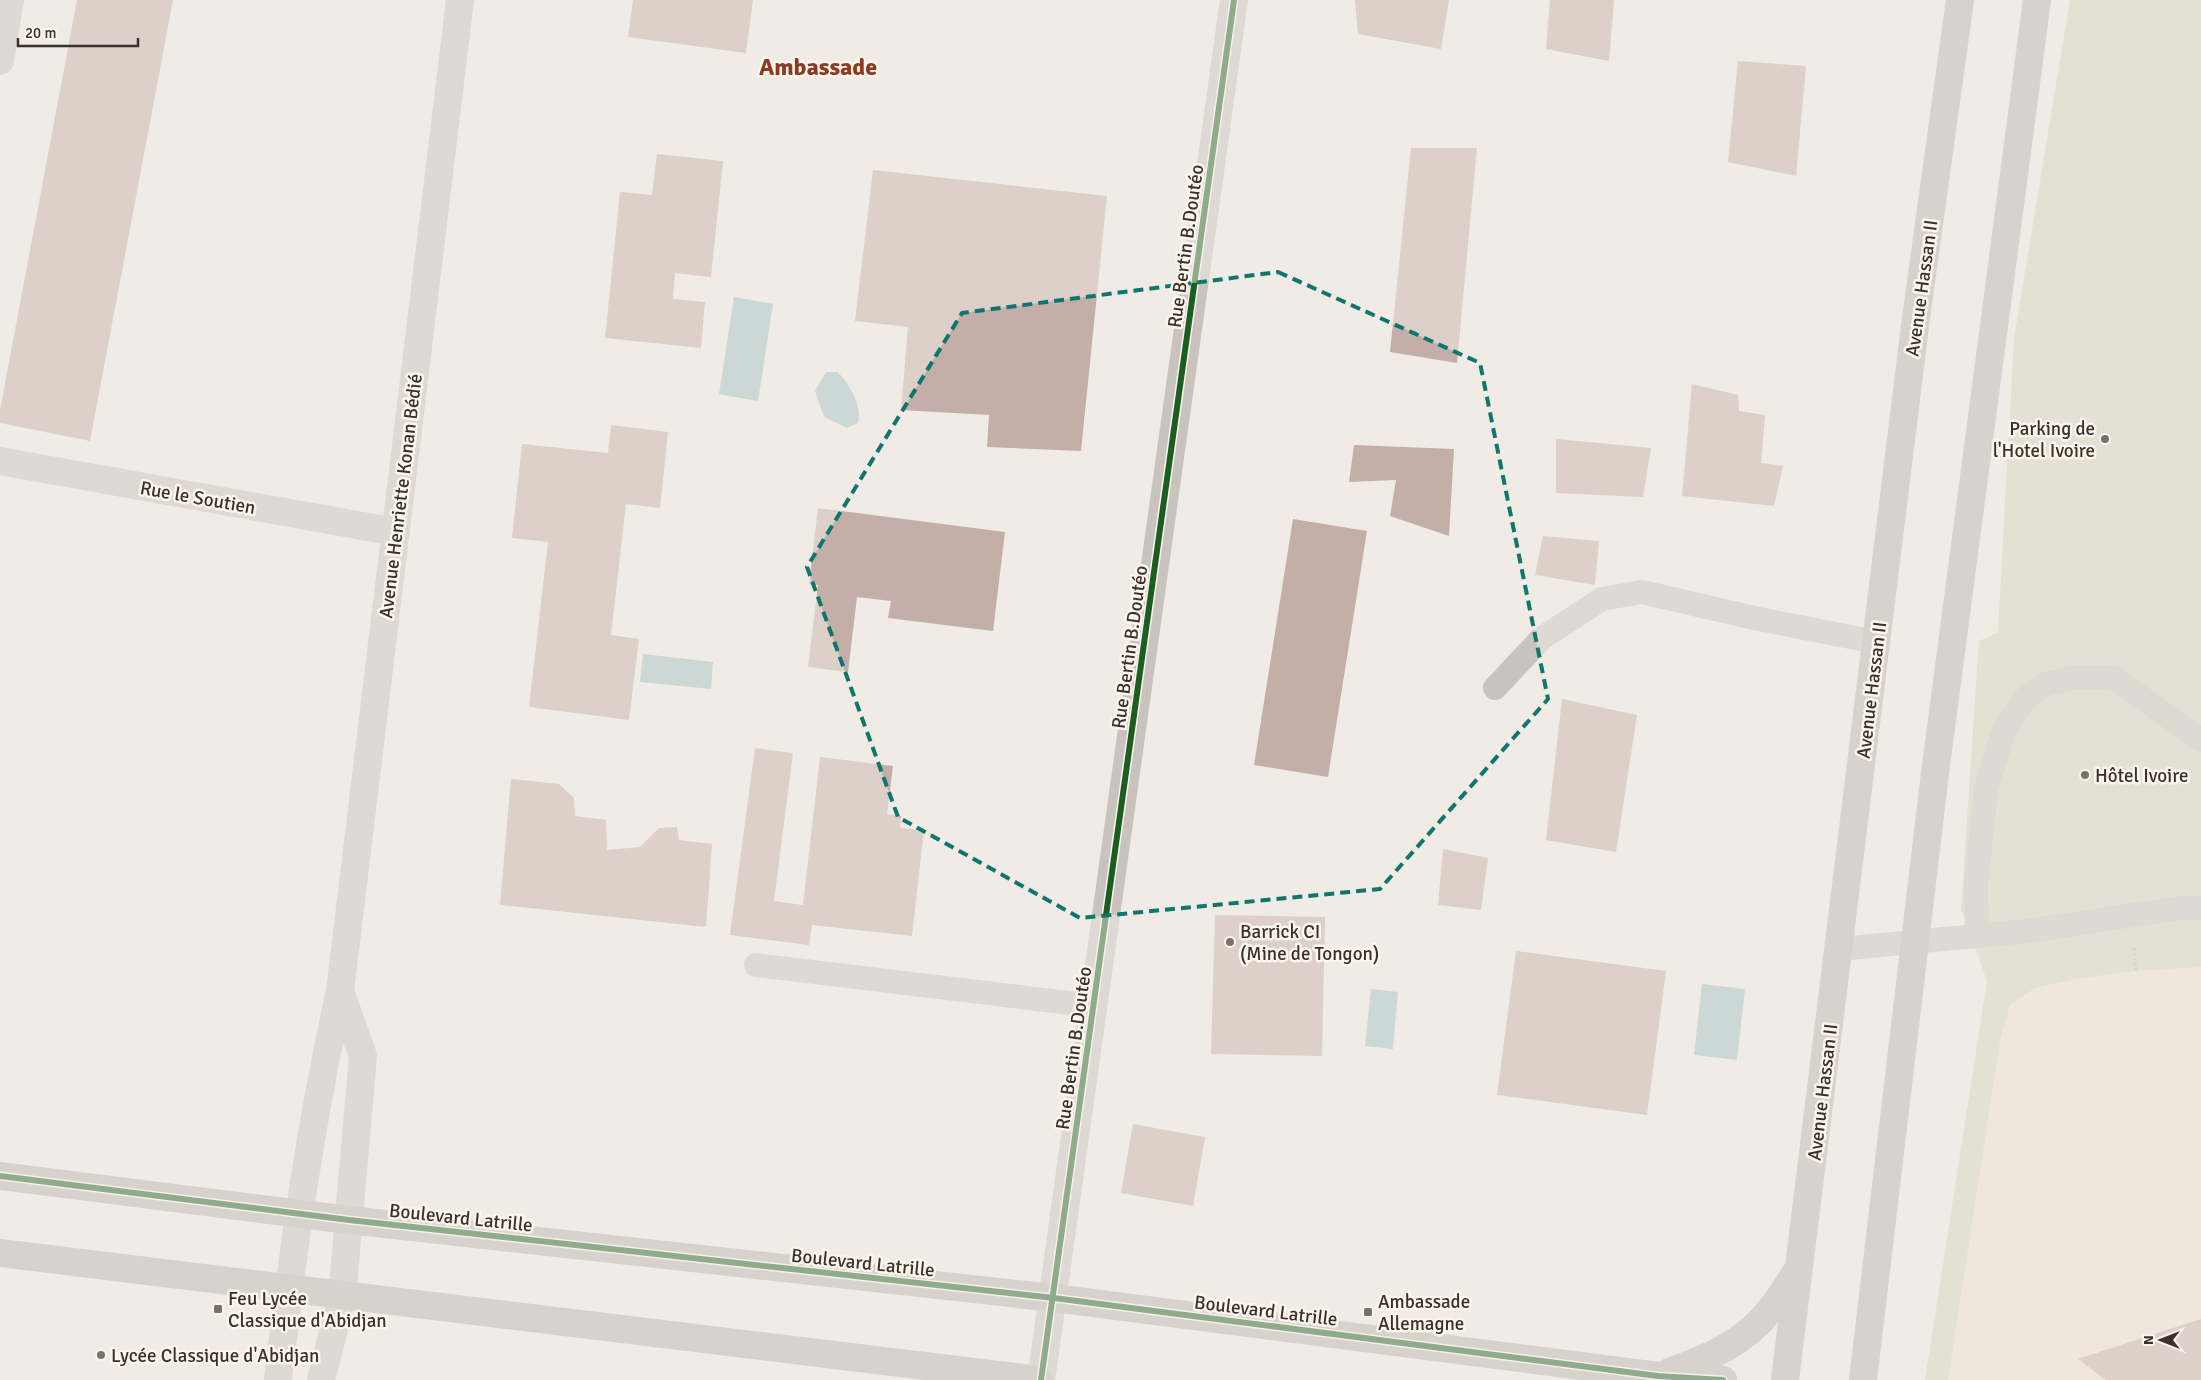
<svg xmlns="http://www.w3.org/2000/svg" width="2201" height="1380" font-family="Signika,sans-serif">
<style>
.green{fill:#d1d6bf}
.plaza{fill:#eee3d5}
.water{fill:#a1c2c1}
.building{fill:#c3afa7}
.lines{fill:none;stroke-linecap:round;stroke-linejoin:round}
.path{stroke:#c2bbb6;stroke-width:3;stroke-dasharray:2.5 2.5;stroke-linecap:butt}
.lane{stroke:#c9c3be;stroke-width:24}
.street{stroke:#c9c3be;stroke-width:28}
.secondary{stroke:#bab3ae;stroke-width:28}
.cycleway-casing{stroke:#fbf5ee;stroke-width:9}
.cycleway{stroke:#1b5e20;stroke-width:6}
.marked{fill:none;stroke:#0f766e;stroke-width:4;stroke-dasharray:10 6;stroke-linejoin:round}
.poi-dot{fill:#7a716c;stroke:#fbf5ee;stroke-width:2}
.labels{text-anchor:middle;stroke-width:5;stroke-linejoin:round;paint-order:stroke}
.street-label{font-size:19px;fill:#3b302b;stroke:#fbf5ee}
.poi-label{font-size:19px;fill:#3b302b;stroke:#fbf5ee;text-anchor:start}
.district-label{font-size:24px;font-weight:bold;fill:#8c3b22;stroke:#fbf5ee}
</style>
<rect width="100%" height="100%" fill="#f0ebe5"/>
<path class="green" d="M2070,0H2201V1380H1925L1987,981L1961,909L1979,641L1998,632L2014,338Z"/>
<path class="plaza" d="M2201,967V1319L2078,1359L2106,1380H1948L2000,1041L2010,1005L2035,988L2081,978L2136,971Z"/>
<g class="water">
<path d="M734,297L773,304L758,401L719,394Z"/>
<path d="M826,372H838C850,386 862,405 858,423L847,428L824,417L815,391Z"/>
<path d="M643,654L713,662L711,689L640,682Z"/>
<path d="M1702,984L1745,989L1737,1060L1694,1055Z"/>
<path d="M1371,989L1398,992L1393,1049L1365,1046Z"/>
</g>
<g class="building">
<path d="M77,0H173L90,441L0,423V410Z"/>
<path d="M633,0H753L746,53L628,37Z"/>
<path d="M1355,0H1449L1441,49L1358,34Z"/>
<path d="M1550,0H1614L1609,61L1546,49Z"/>
<path d="M1738,61L1806,66L1796,176L1728,162Z"/>
<path d="M1411,148H1477L1457,363L1390,352Z"/>
<path d="M657,154L723,161L711,277L675,273L673,299L705,302L701,348L605,338L620,192L652,195Z"/>
<path d="M873,170L1107,196L1081,451L987,447L989,415L901,410L908,327L855,321Z"/>
<path d="M1692,384L1738,395L1739,411L1765,415L1761,463L1783,466L1774,506L1682,496Z"/>
<path d="M611,425L668,432L660,508L626,504L611,635L639,639L629,720L529,707L548,542L512,538L522,444L608,453Z"/>
<path d="M1556,439L1651,448L1643,497L1556,493Z"/>
<path d="M1354,445L1454,449L1449,536L1390,516L1396,480L1349,482Z"/>
<path d="M818,508L1005,532L993,631L888,618L891,601L857,597L848,672L808,667L818,585L809,584Z"/>
<path d="M1293,519L1367,531L1328,777L1254,765Z"/>
<path d="M1543,536L1599,541L1595,585L1535,575Z"/>
<path d="M1562,699L1637,715L1616,852L1546,840Z"/>
<path d="M755,748L793,753L774,901L803,905L820,757L893,766L887,814L901,816L900,828L924,830L912,936L812,925L809,945L730,935Z"/>
<path d="M511,779L559,784L574,798L575,816L606,820L607,850L640,847L659,828L677,827L679,840L712,844L706,927L500,905Z"/>
<path d="M1443,849L1488,858L1481,910L1438,905Z"/>
<path d="M1215,915L1325,917L1322,1056L1211,1054Z"/>
<path d="M1516,951L1666,971L1647,1115L1497,1095Z"/>
<path d="M1133,1124L1205,1137L1193,1206L1121,1193Z"/>
<path d="M2201,1319V1380H2106L2078,1359Z"/>
</g>
<g class="lines">
<path class="path" d="M2134,948L2136,971"/>
<g class="lane">
<path d="M1495,688L1542,638L1602,599L1642,592L1754,618L1876,642"/>
<path d="M1977,935L1976,886L1986,789L2004,730L2026,698L2045,684L2078,677L2114,678L2201,740"/>
<path d="M1839,949L2028,931L2180,908H2201"/>
<path d="M756,965L1094,1006"/>
</g>
<g class="street">
<path d="M0,61L10,0"/>
<path d="M0,461L396,532"/>
<path d="M278,1380C293,1249 311,1120 340,991L460,0"/>
<path d="M321,1380L342,1297L363,1056L340,991"/>
<path d="M1041,1380L1234,0"/>
</g>
<g class="secondary">
<path d="M0,1176L349,1220L1054,1298L1658,1376L1723,1380"/>
<path d="M0,1253L1039,1380"/>
<path d="M1669,1372C1706,1359 1745,1343 1770,1310C1780,1298 1788,1285 1796,1272"/>
<path d="M1785,1380L1916,318L1960,0"/>
<path d="M1863,1380L1935,773L2037,0"/>
</g>
<defs>
<g id="cycleway">
<path d="M0,1176L349,1220L1054,1298L1658,1376L1723,1380"/>
<path d="M1041,1380L1234,0"/>
</g>
</defs>
<use href="#cycleway" class="cycleway-casing"/>
<use href="#cycleway" class="cycleway"/>
</g>
<path d="M0 0H2201V1380H0ZM1278,272L1480,363L1548,699L1380,889L1080,918L898,817L807,567L962,313Z" fill="#f0ebe5" fill-opacity=".55" fill-rule="evenodd"/>
<path class="marked" d="M1278,272L1480,363L1548,699L1380,889L1080,918L898,817L807,567L962,313Z"/>
<g class="poi-dot">
<circle cx="2105" cy="439" r="5"/>
<circle cx="2085" cy="775" r="5"/>
<circle cx="1230" cy="942" r="5"/>
<rect x="213" y="1304" width="10" height="10" rx="2.5"/>
<rect x="1363" y="1307" width="10" height="10" rx="2.5"/>
<circle cx="101" cy="1355" r="5"/>
</g>
<g class="labels">
<g class="street-label">
<text transform="translate(1185 246) rotate(-82)" y="7">Rue Bertin B.Doutéo</text>
<text transform="translate(1921 288) rotate(-82)" y="7">Avenue Hassan II</text>
<text transform="translate(400 496) rotate(-83)" y="7">Avenue Henriette Konan Bédié</text>
<text transform="translate(198 497) rotate(10)" y="7">Rue le Soutien</text>
<text transform="translate(1129 647) rotate(-82)" y="7">Rue Bertin B.Doutéo</text>
<text transform="translate(1871 690) rotate(-83)" y="7">Avenue Hassan II</text>
<text transform="translate(1073 1048) rotate(-82)" y="7">Rue Bertin B.Doutéo</text>
<text transform="translate(1822 1092) rotate(-83)" y="7">Avenue Hassan II</text>
<text transform="translate(461 1217) rotate(6)" y="7">Boulevard Latrille</text>
<text transform="translate(863 1262) rotate(6)" y="7">Boulevard Latrille</text>
<text transform="translate(1266 1310) rotate(7)" y="7">Boulevard Latrille</text>
</g>
<g class="poi-label">
<text x="2095" y="435" text-anchor="end">Parking de<tspan x="2095" dy="22">l'Hotel Ivoire</tspan></text>
<text x="2095" y="782">Hôtel Ivoire</text>
<text x="1240" y="938">Barrick CI<tspan x="1240" dy="22">(Mine de Tongon)</tspan></text>
<text x="228" y="1305">Feu Lycée<tspan x="228" dy="22">Classique d'Abidjan</tspan></text>
<text x="1378" y="1308">Ambassade<tspan x="1378" dy="22">Allemagne</tspan></text>
<text x="111" y="1362">Lycée Classique d'Abidjan</text>
</g>
<g class="district-label">
<text x="818" y="75">Ambassade</text>
</g>
</g>
<g transform="translate(2161 1340) rotate(270)" stroke="#fbf5ee" stroke-width="4" paint-order="stroke">
<path d="M0-4L9 19L0 12L-9 19Z" fill="#3b302b"/>
<text y="-8" font-size="14" font-weight="bold" text-anchor="middle" fill="#3b302b">N</text>
</g>
<path d="M18 38v8h120v-8" fill="none" stroke="#3b302b" stroke-width="2.5"/>
<text x="25" y="38" font-size="15" fill="#3b302b" stroke="#fbf5ee" stroke-width="4" paint-order="stroke">20 m</text>
</svg>
